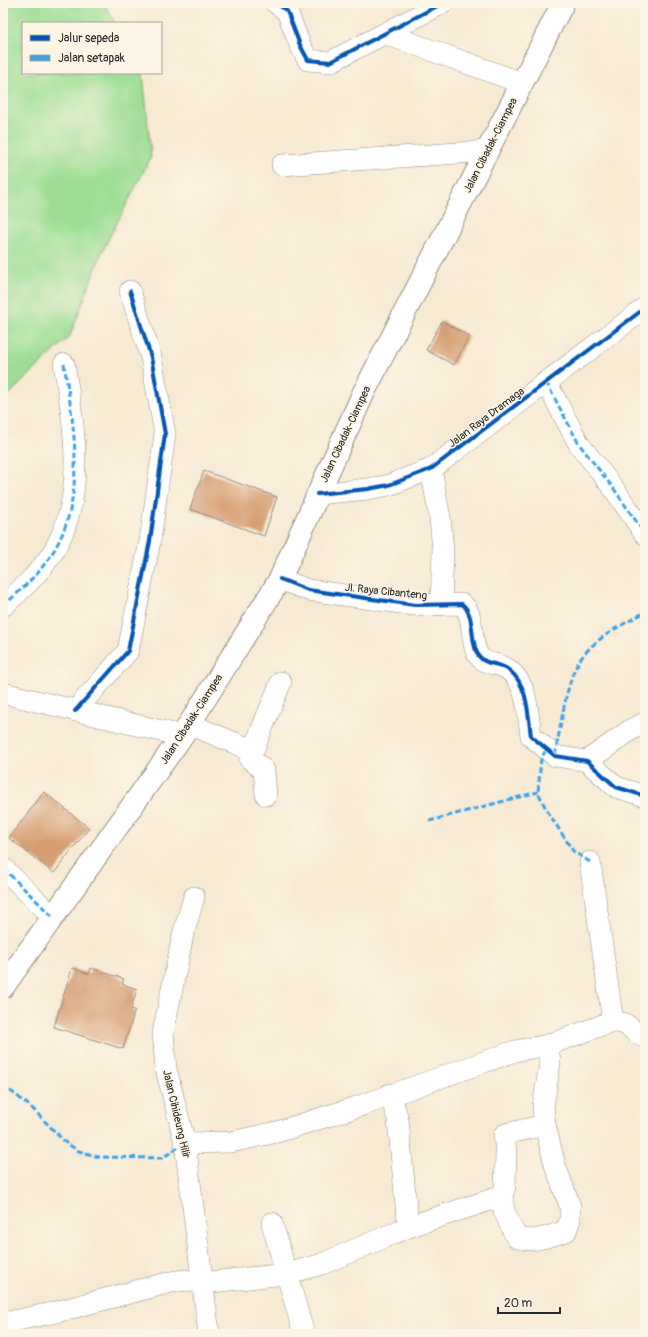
<svg xmlns="http://www.w3.org/2000/svg" width="648" height="1337" font-family="Pangolin,sans-serif">
<style>
.green{fill:#9dde94;stroke:#648460}
.building{fill:#d59e73}
.lines{fill:none;stroke-linecap:round;stroke-linejoin:round}
.minor-casing{stroke:#918a7f;stroke-width:22}
.highway-casing{stroke:#918a7f;stroke-width:24}
.minor{stroke:#fff;stroke-width:21}
.highway{stroke:#fff;stroke-width:22}
.quiet{stroke:#3ea3eb;stroke-width:3;stroke-dasharray:6 3;stroke-linecap:butt}
.cycleway-casing{stroke:#fcf5e5;stroke-width:6}
.cycleway{stroke:#0057b8;stroke-width:4}
.labels{text-anchor:middle;stroke-width:3;stroke-linejoin:round;paint-order:stroke}
.street-label{font-size:11px;fill:#2b2b2b;stroke:#fcf5e5}
</style>
<rect width="100%" height="100%" fill="#fcf5e5"/>
<filter id="ink" filterUnits="userSpaceOnUse"><feTurbulence type="fractalNoise" baseFrequency=".025" numOctaves="2"/><feDisplacementMap in="SourceGraphic" scale="8" xChannelSelector="R" yChannelSelector="G"/><feConvolveMatrix kernelMatrix="1 2 1 2 8 2 1 2 1" color-interpolation-filters="sRGB"/></filter>
<filter id="wash" filterUnits="userSpaceOnUse"><feTurbulence type="fractalNoise" baseFrequency=".012" numOctaves="4" result="noise"/><feDisplacementMap in="SourceGraphic" scale="16" xChannelSelector="R" yChannelSelector="G"/><feGaussianBlur stdDeviation="0.9" result="paint"/><feColorMatrix in="noise" values="0 0 0 0 0 0 0 0 0 0 0 0 0 0 0 0 0 1.4 0 .05"/><feComposite in="paint" operator="in"/></filter>
<g filter="url(#wash)">
<rect width="100%" height="100%" fill="#f7ead3"/>
<path class="green" d="M3,3H104L115,23H23V73H143L151,157L102,252L70,336L3,400Z"/>
<g id="blocks">
<g class="building">
<path d="M442,321L469,336L454,365L426,350Z"/>
<path d="M204,471L277,497L264,536L190,509Z"/>
<path d="M44,792L89,828L54,873L9,838Z"/>
<path d="M72,968L89,974L91,968L124,979L122,984L137,989L131,1009L135,1010L123,1049L54,1027Z"/>
</g>
</g>
</g>
<g filter="url(#ink)">
<use href="#blocks" fill-opacity="0" stroke="#918a7f" stroke-width="1"/>
<g class="lines">
<defs>
<g id="minor">
<path d="M276,3L287,11L300,45L308,60L330,62L443,3"/>
<path d="M386,34L522,83"/>
<path d="M282,165L488,151"/>
<path d="M546,382L579,444L614,489L645,534"/>
<path d="M431,469L440,518L443,551L441,605"/>
<path d="M317,494L368,489L389,485L431,469L645,308"/>
<path d="M280,579L308,590L415,605L462,604C475,614 470,639 477,653C484,667 499,661 510,671C528,685 528,715 531,736L555,756L587,761L616,787L645,796"/>
<path d="M3,606C21,590 40,573 53,552C87,497 74,425 64,364"/>
<path d="M3,693L182,736"/>
<path d="M75,711L128,651L150,541L165,434L151,357L130,291"/>
<path d="M189,724L242,746L252,753L250,759L264,770L266,795"/>
<path d="M252,753L281,682"/>
<path d="M587,761L632,729L645,723"/>
<path d="M590,862L613,1022"/>
<path d="M3,868L52,916"/>
<path d="M194,897L183,935L163,1033L166,1069L185,1143L209,1334"/>
<path d="M390,1094L398,1119L408,1227"/>
<path d="M185,1143L231,1142L277,1132L363,1105L515,1051L548,1045L608,1023C630,1018 631,1034 645,1037"/>
<path d="M502,1196L505,1187L506,1153L504,1135L509,1133L545,1125"/>
<path d="M272,1223L304,1334"/>
<path d="M3,1323L52,1313L171,1282L185,1280L202,1283L286,1274L322,1264L408,1227L502,1196L504,1211L516,1237C531,1244 550,1236 566,1231L570,1220V1206L555,1165L545,1125L543,1107L550,1063L548,1045"/>
</g>
<path id="highway" d="M3,987L182,736L280,579L363,394L563,3"/>
</defs>
<use href="#minor" class="minor-casing"/>
<use href="#highway" class="highway-casing"/>
<use href="#minor" class="minor"/>
<use href="#highway" class="highway"/>
<g class="quiet">
<path d="M546,382L579,444L614,489L645,534"/>
<path d="M3,606C21,590 40,573 53,552C87,497 74,425 64,364"/>
<path d="M429,821L538,792"/>
<path d="M590,862L573,851L546,809L538,792L541,759L546,750L555,756C560,730 565,690 576,667C589,640 621,626 645,612"/>
<path d="M3,868L52,916"/>
<path d="M3,1085L31,1107L66,1143L79,1151L99,1157L162,1158L185,1143"/>
</g>
<defs>
<g id="cycleway">
<path d="M276,3L287,11L300,45L308,60L330,62L443,3"/>
<path d="M317,494L368,489L389,485L431,469L645,308"/>
<path d="M280,579L308,590L415,605L462,604C475,614 470,639 477,653C484,667 499,661 510,671C528,685 528,715 531,736L555,756L587,761L616,787L645,796"/>
<path d="M75,711L128,651L150,541L165,434L151,357L130,291"/>
</g>
</defs>
<use href="#cycleway" class="cycleway-casing"/>
<use href="#cycleway" class="cycleway"/>
</g>
</g>
<g class="labels">
<g class="street-label">
<text transform="translate(490 145) rotate(-63)" y="4">Jalan Cibadak-Ciampea</text>
<text transform="translate(486 417) rotate(-37)" y="4">Jalan Raya Dramaga</text>
<text transform="translate(345 434) rotate(-65)" y="4">Jalan Cibadak-Ciampea</text>
<text transform="translate(386 591) rotate(6)" y="4">Jl. Raya Cibanteng</text>
<text transform="translate(191 719) rotate(-57)" y="4">Jalan Cibadak-Ciampea</text>
<text transform="translate(177 1114) rotate(77)" y="4">Jalan Cihideung Hilir</text>
</g>
</g>
<rect width="648" height="1337" fill="none" stroke="#fcf5e5" stroke-width="16"/>
<rect x="22" y="22" width="140" height="52" fill="#fcf5e5" stroke="#a8a49b"/>
<rect x="30" y="35" width="20" height="6" fill="#0057b8" stroke="#a8a49b"/>
<text x="58" y="42" font-size="12" fill="#2b2b2b">Jalur sepeda</text>
<rect x="30" y="55" width="20" height="6" fill="#3ea3eb" stroke="#a8a49b"/>
<text x="58" y="62" font-size="12" fill="#2b2b2b">Jalan setapak</text>
<path d="M498 1307v6h62v-6" fill="none" stroke="#2b2b2b" stroke-width="2"/>
<text x="504" y="1307" font-size="12" fill="#2b2b2b" stroke="#fcf5e5" stroke-width="3" paint-order="stroke">20 m</text>
</svg>
